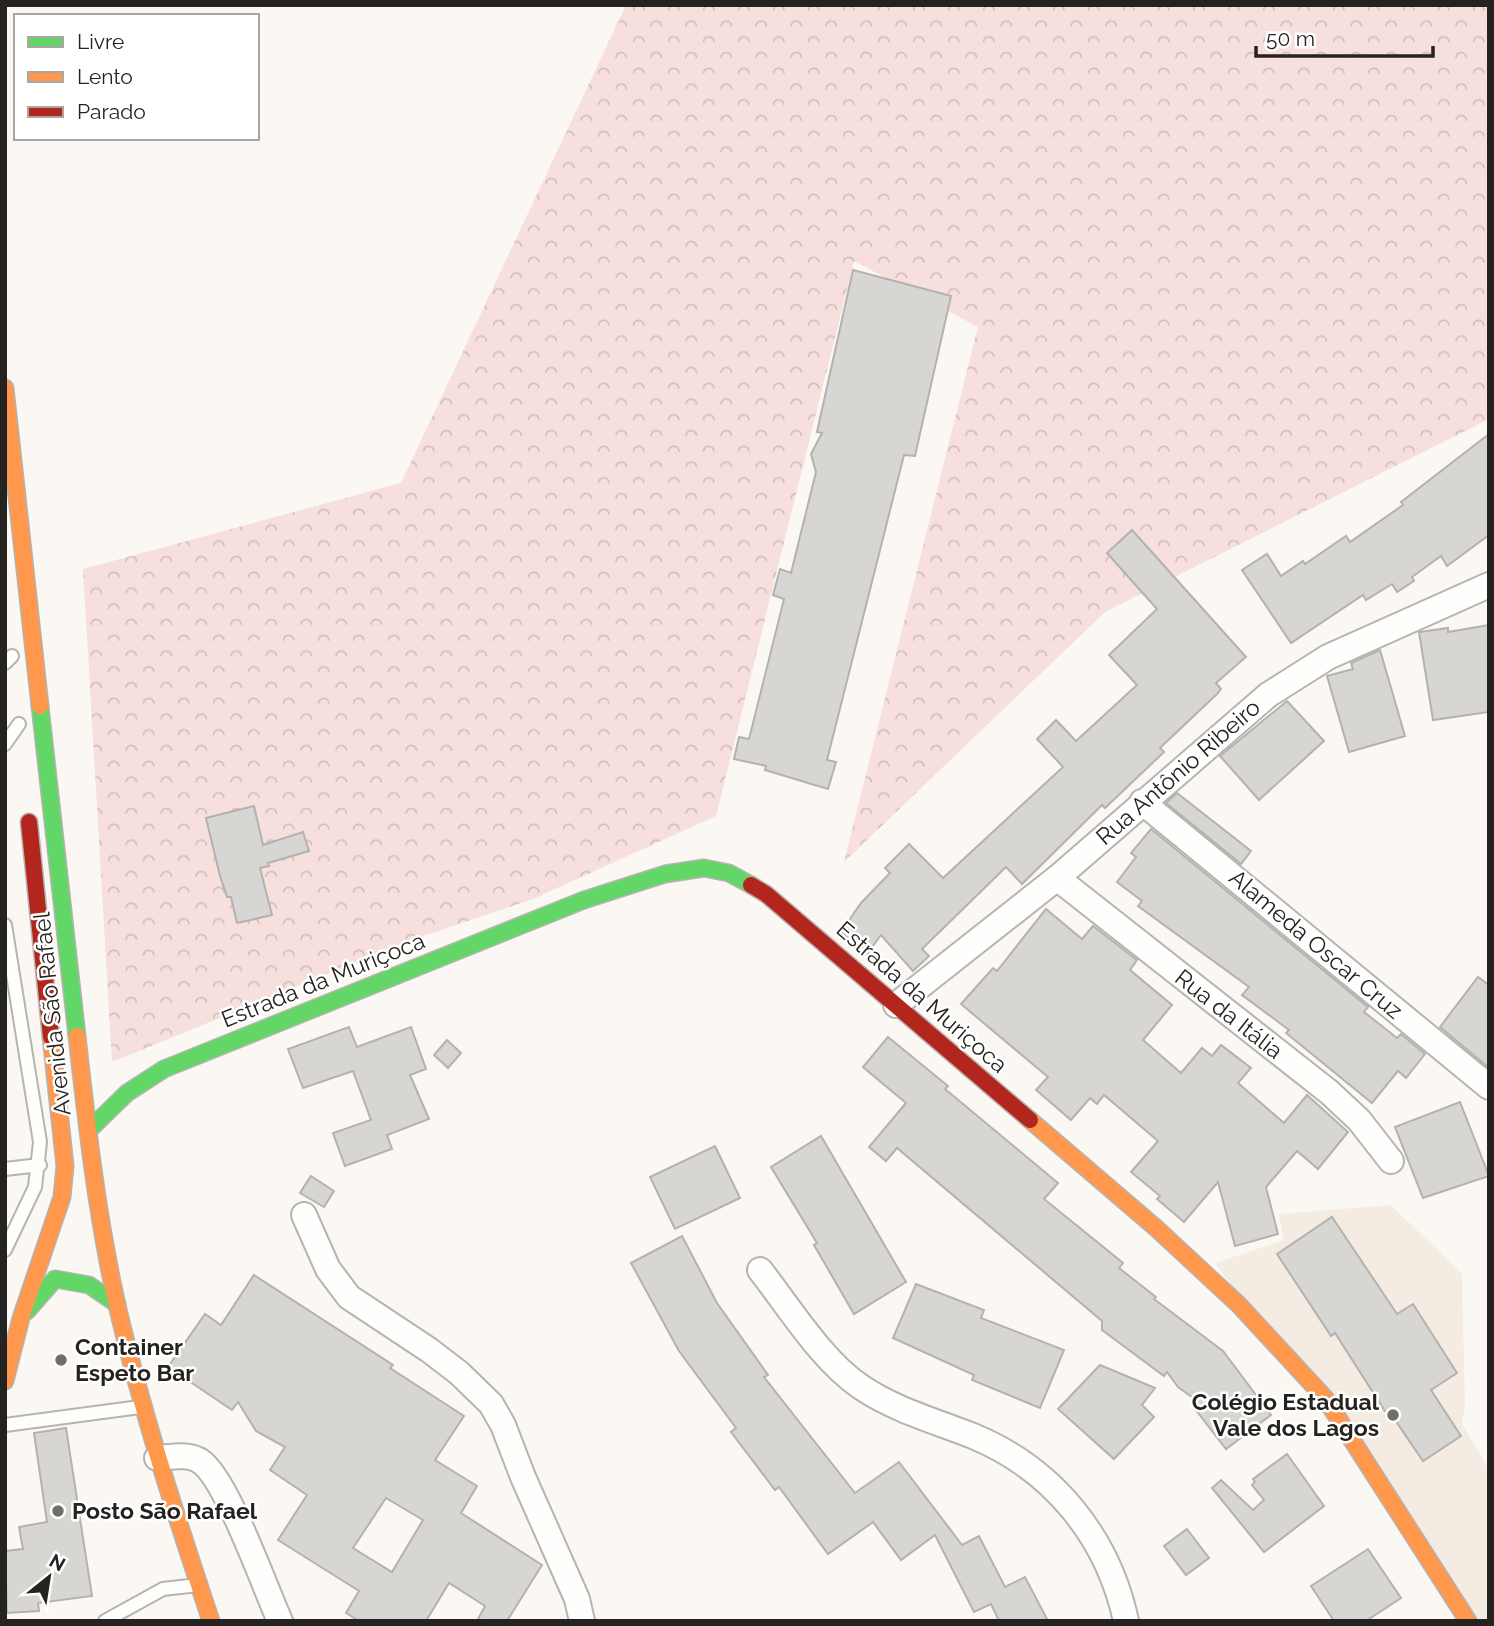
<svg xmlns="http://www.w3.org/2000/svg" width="1494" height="1626" font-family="Raleway,sans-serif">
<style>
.built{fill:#f4ece3}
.forest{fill:url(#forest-crowns)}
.building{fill:#d8d6d2;stroke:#b4b2af;stroke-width:2;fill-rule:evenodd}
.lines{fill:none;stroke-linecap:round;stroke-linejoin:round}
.lane-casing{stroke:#b6b4b1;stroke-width:16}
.street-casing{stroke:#b6b4b1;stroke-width:28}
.fast-casing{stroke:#b6b4b1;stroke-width:19}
.slow-casing{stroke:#b6b4b1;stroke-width:19}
.jam-casing{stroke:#b6b4b1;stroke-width:19}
.lane{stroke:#fefefd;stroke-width:12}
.street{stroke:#fefefd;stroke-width:24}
.fast{stroke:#63d668;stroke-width:16}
.slow{stroke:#ff974d;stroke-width:16}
.jam{stroke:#b3261e;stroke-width:16}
.poi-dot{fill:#706e6a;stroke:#fff;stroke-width:2.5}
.labels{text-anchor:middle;stroke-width:5;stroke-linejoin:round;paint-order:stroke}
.street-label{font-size:23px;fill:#252320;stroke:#fff}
.poi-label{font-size:23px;font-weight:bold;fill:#252320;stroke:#fff;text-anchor:start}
</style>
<defs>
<pattern id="forest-crowns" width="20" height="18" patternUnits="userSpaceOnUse" patternTransform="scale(1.75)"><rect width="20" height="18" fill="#f6dfdc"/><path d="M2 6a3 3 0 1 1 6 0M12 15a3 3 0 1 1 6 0" fill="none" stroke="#d3bfbc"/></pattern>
</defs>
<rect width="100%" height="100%" fill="#fbf8f4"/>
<path class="built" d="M1391,1205L1462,1274L1465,1405L1462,1424L1489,1469V1621H1470L1215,1263L1284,1240L1279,1214Z"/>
<path class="forest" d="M626,5H1489V419L1105,612L844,862L978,327L854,261L716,816L533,899L406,942L112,1062L83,569L401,483Z"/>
<g class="building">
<path d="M853,270L951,296L915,456L904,455L827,760L836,762L828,789L765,770L766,766L734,759L739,737L749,739L784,599L773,595L780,569L791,573L816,472L811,454L822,433L817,432Z"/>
<path d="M1489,434V535L1447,566L1441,556L1412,577L1414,581L1397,592L1392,584L1366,600L1363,595L1291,643L1242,570L1267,554L1281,576L1303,561L1305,564L1346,536L1350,542L1403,505L1401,502Z"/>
<path d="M1132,530L1246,657L1216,683L1221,689L1217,694L1160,748L1164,752L1105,808L1102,805L1022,884L1006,867L922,949L929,956L913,971L881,935L867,954L841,932L861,903L890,873L885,868L909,844L943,878L1063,767L1037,739L1056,720L1076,741L1137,685L1109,655L1157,609L1107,553Z"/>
<path d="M1489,625V712L1433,720L1419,632L1448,628V632Z"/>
<path d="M1380,650L1405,736L1349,752L1327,676L1353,669L1351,663Z"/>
<path d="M1287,701L1324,741L1259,800L1220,756Z"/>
<path d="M1177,793L1251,851L1241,864L1166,803Z"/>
<path d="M254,806L263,845L303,832L309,851L268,863L269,866L260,868L272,915L237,923L231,897H227L220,876L206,818Z"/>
<path d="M1151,829L1368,1007L1364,1012L1397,1038L1401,1034L1425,1054L1406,1078L1398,1071L1372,1103L1286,1033L1289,1030L1242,995L1249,987L1138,906L1142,901L1117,882L1136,857L1131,853Z"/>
<path d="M1046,909L1082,939L1093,926L1137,960L1130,970L1172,1005L1143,1040L1181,1073L1202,1048L1212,1056L1221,1045L1251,1068L1238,1083L1284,1123L1307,1095L1348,1132L1318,1169L1297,1151L1266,1187L1278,1234L1235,1246L1218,1182L1184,1222L1157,1199L1160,1196L1131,1172L1158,1141L1104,1095L1097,1104L1090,1098L1071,1120L1036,1090L1048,1077L961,1004L993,968L997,971Z"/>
<path d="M1478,977L1489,985V1068L1440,1027Z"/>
<path d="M349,1027L357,1047L411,1027L426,1069L410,1075L429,1119L387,1135L392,1149L345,1166L333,1133L371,1120L353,1071L303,1088L288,1049Z"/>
<path d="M888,1037L948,1086L945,1089L1058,1183L1044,1199L1123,1263L1119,1268L1156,1297L1154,1299L1223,1351L1271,1415L1226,1449L1192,1405L1196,1400L1178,1387L1167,1372L1164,1376L1102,1330V1321L897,1148L886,1161L869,1147L906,1103L863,1067Z"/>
<path d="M447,1040L461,1053L448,1068L434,1055Z"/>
<path d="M1460,1102L1489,1176L1423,1198L1395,1127Z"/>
<path d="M821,1136L906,1282L854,1314L814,1245L817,1243L771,1167Z"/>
<path d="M715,1146L740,1198L675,1229L650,1177Z"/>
<path d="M311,1176L334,1191L324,1207L300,1193Z"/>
<path d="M1332,1217L1397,1314L1413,1304L1457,1373L1431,1390L1461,1436L1423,1461L1393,1417L1390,1419L1335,1333L1331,1336L1277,1254Z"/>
<path d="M682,1236L717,1303L768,1375L764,1377L855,1493L899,1462L962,1545L979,1536L1005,1587L1025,1577L1048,1621H999L991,1604L974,1612L935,1535L901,1560L873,1522L828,1554L779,1487L775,1490L731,1432L736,1428L679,1351L631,1263Z"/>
<path d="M254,1275L393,1365L390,1368L464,1416L435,1460L477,1486L461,1513L542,1565L507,1621H477L485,1606L449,1583L426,1621H359L346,1613L359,1591L278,1540L307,1495L270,1470L285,1447L256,1431L238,1402L232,1410L168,1367L205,1314L221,1325ZM386,1498L423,1520L392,1572L353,1548Z"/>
<path d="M916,1284L984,1310L981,1318L1064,1350L1040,1408L972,1380L974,1375L893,1338Z"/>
<path d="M1100,1365L1155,1388L1142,1405L1154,1417L1114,1459L1058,1409Z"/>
<path d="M66,1428L92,1596L38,1603L39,1611L7,1613L5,1551L23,1549L19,1527L47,1522L34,1433Z"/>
<path d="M1287,1454L1324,1506L1264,1552L1212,1488L1221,1480L1253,1510L1264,1500L1252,1485L1255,1482L1253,1479Z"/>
<path d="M1187,1529L1209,1558L1186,1575L1164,1546Z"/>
<path d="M1368,1549L1401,1598L1366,1621H1334L1311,1586Z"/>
</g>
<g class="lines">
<defs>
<g id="lane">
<path d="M5,663L12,656"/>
<path d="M5,744L19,724"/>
<path d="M5,925L40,1142L35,1187L5,1250"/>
<path d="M5,1169L40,1165"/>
<path d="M5,1425L140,1407"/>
<path d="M105,1621L163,1589L198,1585"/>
</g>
<g id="street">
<path d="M1142,802L1489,1087"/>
<path d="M1057,878L1329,1092L1359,1120L1391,1161"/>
<path d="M896,1005L1057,878L1268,695L1328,657L1489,585"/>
<path d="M304,1215L328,1269L349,1297L429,1350L459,1373L491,1404L503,1425L523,1477L577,1599L582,1621"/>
<path d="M760,1270C789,1307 822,1361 861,1387C895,1410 935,1421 973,1436C1053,1469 1108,1537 1126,1621"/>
<path d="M157,1458C171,1457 188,1453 200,1461C226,1477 265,1588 280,1621"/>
</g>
<g id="fast">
<path d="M40,706L77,1036"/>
<path d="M89,1130L127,1093L164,1069L584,900L665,874L704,868L729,873L751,885"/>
<path d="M27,1311L55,1279L89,1285L117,1304"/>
</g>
<g id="slow">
<path d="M5,388L40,706"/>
<path d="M77,1036C87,1126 97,1216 117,1305C142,1412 176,1516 211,1621"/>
<path d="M1030,1120L1156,1228L1239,1305L1325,1398L1468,1621"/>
<path d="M5,1381L21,1318L62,1197L65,1166L51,1037"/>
</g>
<g id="jam">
<path d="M29,822L51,1037"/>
<path d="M751,885L766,894L1030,1120"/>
</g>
</defs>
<use href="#lane" class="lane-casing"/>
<use href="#street" class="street-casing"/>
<use href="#fast" class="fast-casing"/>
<use href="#slow" class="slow-casing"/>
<use href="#jam" class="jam-casing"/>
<use href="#lane" class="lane"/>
<use href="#street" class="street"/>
<use href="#fast" class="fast"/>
<use href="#slow" class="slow"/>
<use href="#jam" class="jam"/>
</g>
<g class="poi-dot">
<circle cx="61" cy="1360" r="7"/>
<circle cx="1393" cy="1415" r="7"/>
<circle cx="58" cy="1511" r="7"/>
</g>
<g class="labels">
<g class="street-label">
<text transform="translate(1178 772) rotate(-41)" y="8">Rua Antônio Ribeiro</text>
<text transform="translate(1316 944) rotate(40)" y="8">Alameda Oscar Cruz</text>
<text transform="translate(323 980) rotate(-22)" y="8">Estrada da Muriçoca</text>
<text transform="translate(922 997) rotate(41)" y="8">Estrada da Muriçoca</text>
<text transform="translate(52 1014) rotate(-96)" y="8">Avenida São Rafael</text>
<text transform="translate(1229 1014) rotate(38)" y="8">Rua da Itália</text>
</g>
<g class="poi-label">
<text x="75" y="1355">Container<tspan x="75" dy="26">Espeto Bar</tspan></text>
<text x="1379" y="1410" text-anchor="end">Colégio Estadual<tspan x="1379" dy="26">Vale dos Lagos</tspan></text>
<text x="72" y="1519">Posto São Rafael</text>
</g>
</g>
<rect width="1494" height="1626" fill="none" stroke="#252320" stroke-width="14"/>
<rect x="14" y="14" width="245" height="126" fill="#ffffff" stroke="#a8a7a6" stroke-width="2"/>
<rect x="28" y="37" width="35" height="10" fill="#63d668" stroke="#a8a7a6" stroke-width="2"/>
<text x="77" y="49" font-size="21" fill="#252320">Livre</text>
<rect x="28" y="72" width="35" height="10" fill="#ff974d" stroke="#a8a7a6" stroke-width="2"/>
<text x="77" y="84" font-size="21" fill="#252320">Lento</text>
<rect x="28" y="107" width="35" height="10" fill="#b3261e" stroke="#a8a7a6" stroke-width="2"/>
<text x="77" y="119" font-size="21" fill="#252320">Parado</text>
<g transform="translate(49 1577) rotate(30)" stroke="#ffffff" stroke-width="5" paint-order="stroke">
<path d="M0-5L12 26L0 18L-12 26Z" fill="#252320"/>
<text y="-10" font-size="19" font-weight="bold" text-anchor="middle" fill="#252320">N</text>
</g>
<path d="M1256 46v10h177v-10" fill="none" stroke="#252320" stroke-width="3.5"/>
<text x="1266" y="46" font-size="21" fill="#252320" stroke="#ffffff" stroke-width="5" paint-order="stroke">50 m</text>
</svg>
